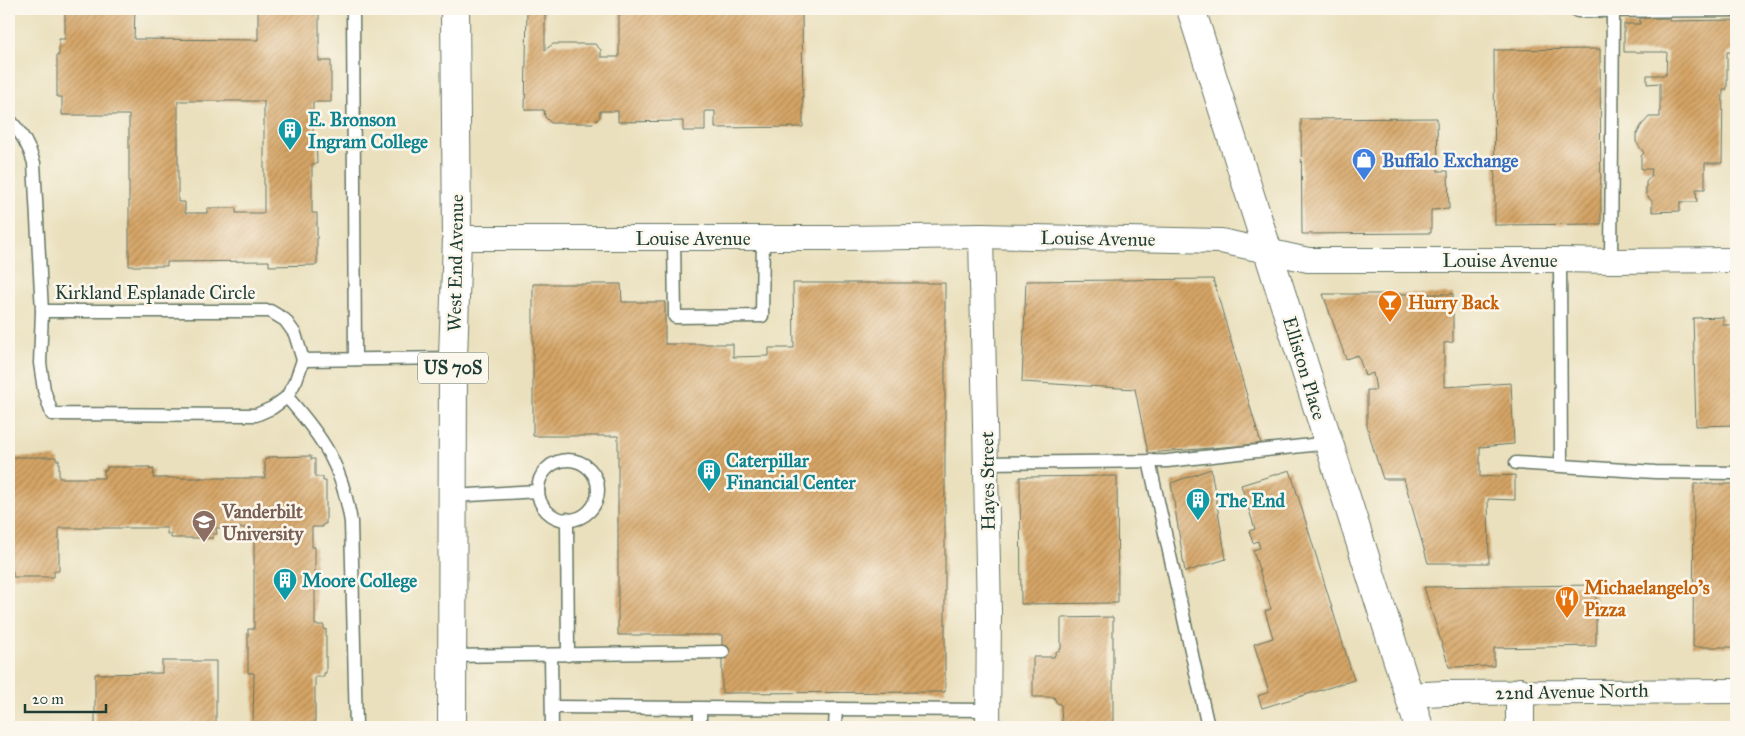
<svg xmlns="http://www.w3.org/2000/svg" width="1745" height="736" font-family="'IM FELL Great Primer',serif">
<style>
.building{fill:url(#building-hatch);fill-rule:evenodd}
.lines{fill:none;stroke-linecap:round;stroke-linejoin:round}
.service-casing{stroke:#667664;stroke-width:15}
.minor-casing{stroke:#667664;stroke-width:26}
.secondary-casing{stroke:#667664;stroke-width:30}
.primary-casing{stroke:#667664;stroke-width:30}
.service{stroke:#fff;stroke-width:12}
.minor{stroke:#fff;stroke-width:24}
.secondary{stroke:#fff;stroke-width:28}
.primary{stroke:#fff;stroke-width:28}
.labels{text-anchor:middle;stroke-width:5;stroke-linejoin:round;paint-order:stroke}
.shield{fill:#fbf7ec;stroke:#61756b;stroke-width:1}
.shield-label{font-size:18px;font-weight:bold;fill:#1f3d34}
.culture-label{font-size:19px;font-weight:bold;fill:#0d838f;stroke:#fbf7ec;text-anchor:start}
.shop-label{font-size:19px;font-weight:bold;fill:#366cbe;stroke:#fbf7ec;text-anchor:start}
.street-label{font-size:19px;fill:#1f3d34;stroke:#fbf7ec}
.food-label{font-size:19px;font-weight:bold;fill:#c56008;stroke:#fbf7ec;text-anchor:start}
.education-label{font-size:19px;font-weight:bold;fill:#785e54;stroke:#fbf7ec;text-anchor:start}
</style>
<defs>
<pattern id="building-hatch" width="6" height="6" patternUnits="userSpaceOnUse" patternTransform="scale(1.25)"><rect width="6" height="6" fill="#d6a566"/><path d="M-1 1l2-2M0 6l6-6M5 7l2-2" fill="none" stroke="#ad8855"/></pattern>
</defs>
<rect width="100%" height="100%" fill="#fbf7ec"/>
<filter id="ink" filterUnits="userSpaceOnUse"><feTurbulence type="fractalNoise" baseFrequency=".02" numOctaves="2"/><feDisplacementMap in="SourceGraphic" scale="10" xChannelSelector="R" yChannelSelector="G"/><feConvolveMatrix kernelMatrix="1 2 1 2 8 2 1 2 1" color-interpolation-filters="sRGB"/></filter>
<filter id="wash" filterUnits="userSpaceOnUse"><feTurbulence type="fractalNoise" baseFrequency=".0096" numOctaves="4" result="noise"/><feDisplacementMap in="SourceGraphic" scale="20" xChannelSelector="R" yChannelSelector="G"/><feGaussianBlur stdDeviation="1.12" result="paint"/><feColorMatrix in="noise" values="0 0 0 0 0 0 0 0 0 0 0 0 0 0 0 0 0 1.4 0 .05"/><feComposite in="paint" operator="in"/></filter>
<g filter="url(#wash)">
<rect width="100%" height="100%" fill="#eae0bd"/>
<g id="blocks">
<g class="building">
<path d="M65,9H135L134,39L258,40V9H319V61H331V102H313V137H316L317,164H312V213H317V265L269,266V261L167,262V266H129V115H62V97H57V55H59V39H65ZM178,101H264V213H236V208H207V213H185V202H178Z"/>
<path d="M527,9H545V50L553,44H595L601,50V57H619V9H802L803,127L715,128V111H705V131H683V121L618,122V111H600V117L594,123H551L545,117L544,110H525Z"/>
<path d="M1640,18H1669V21L1736,20V52H1727V89H1723L1722,163H1705V189H1696L1697,202H1680V211L1652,212V201L1646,195V182L1651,176L1652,169H1641V156L1644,153L1636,142V136L1641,126L1649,117H1660V83L1647,84V75H1666L1667,52H1624V24H1640Z"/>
<path d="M1600,49L1601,224L1495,225L1494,50Z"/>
<path d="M1437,118L1438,171H1448L1449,209L1431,210V233L1302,234L1301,119Z"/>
<path d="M1213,279L1261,444L1148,453L1135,389L1022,382L1026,281Z"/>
<path d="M793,283H945V692L722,693V635H618V436H533V284H621L622,302H665V344H733V357L769,356V348H794Z"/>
<path d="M1323,294H1453V342L1444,343V387L1511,383L1514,444L1480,447V477L1515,475V500L1488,499L1489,563H1428L1404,479H1383L1374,451L1367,426V390H1376L1373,373L1365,376L1358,355L1346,359Z"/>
<path d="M1723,317V325H1736V425L1696,426L1693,318Z"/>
<path d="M311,456V459H315V477H323V481H326V524H323V527H312V547H315V625H324V630L326,629V673H324V677H315V727H253L254,673H248V629H254V528H216L217,534H213V538H171V534H167V528H59V571H54V577H13V571H10L9,479H10V460H13L12,457H56V460H59V478H104V470H107V467H150V470L154,469L153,478H265V459H268V457Z"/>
<path d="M1211,469L1226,559L1185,572L1171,483Z"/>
<path d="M1290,470L1354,680L1262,708L1258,696L1269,692L1254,644L1273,638L1265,611L1271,609L1253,550L1260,548L1258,541L1253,543L1249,531L1255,529L1241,485Z"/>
<path d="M1117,476L1118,603L1021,604L1020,477Z"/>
<path d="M1694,484H1736V647H1693Z"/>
<path d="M1596,585V646L1494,648V666L1449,667L1424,587Z"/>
<path d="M1113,617V727H1062L1061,705L1056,702L1054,697H1033V657H1054L1056,652L1061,649V618Z"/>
<path d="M162,661H216V727H95V674L162,673Z"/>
</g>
</g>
</g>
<g filter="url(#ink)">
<use href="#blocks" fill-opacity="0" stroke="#667664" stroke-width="1"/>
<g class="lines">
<defs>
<g id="service">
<path d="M353,9L355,359"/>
<path d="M1577,11L1736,10"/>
<path d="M9,119C21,132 29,145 34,163L42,311L40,363L44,390L52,414L256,415L272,408L287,397L296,380L303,360L295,334L285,320L270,311H42"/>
<path d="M674,238L675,317L762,316L763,238"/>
<path d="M1560,260L1561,465"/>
<path d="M1611,261L1613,11"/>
<path d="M303,360L453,358"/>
<path d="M287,397C324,439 342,466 351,522L356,727"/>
<circle cx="568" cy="490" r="30"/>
<path d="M1149,461L1208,727"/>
<path d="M987,463L1167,461L1329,443"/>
<path d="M1516,463L1655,472L1736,473"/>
<path d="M453,496L538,491"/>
<path d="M567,519L568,655"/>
<path d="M551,655L552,727"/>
<path d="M452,656L723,652"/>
<path d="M552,707L988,710"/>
<path d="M700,709V727"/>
<path d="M835,727L836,709"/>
</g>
<g id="minor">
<path d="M981,236L989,613L988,727"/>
<path d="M457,238H843L981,236L1221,241L1308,260H1560L1611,261L1736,260"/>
<path d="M1408,695L1444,693L1736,691"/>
</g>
<g id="secondary">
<path d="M1191,9L1419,727"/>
<path d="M1520,692V727"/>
</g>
<path id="primary" d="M452,727L453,358L457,238L455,9"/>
</defs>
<use href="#service" class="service-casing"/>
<use href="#minor" class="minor-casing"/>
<use href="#secondary" class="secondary-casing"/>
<use href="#primary" class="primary-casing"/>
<use href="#service" class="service"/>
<use href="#minor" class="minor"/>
<use href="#secondary" class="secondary"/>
<use href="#primary" class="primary"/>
</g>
</g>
<defs>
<symbol id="building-pin" viewBox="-11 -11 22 30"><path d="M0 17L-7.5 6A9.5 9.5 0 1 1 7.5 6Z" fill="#0f9aa8" stroke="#fbf7ec"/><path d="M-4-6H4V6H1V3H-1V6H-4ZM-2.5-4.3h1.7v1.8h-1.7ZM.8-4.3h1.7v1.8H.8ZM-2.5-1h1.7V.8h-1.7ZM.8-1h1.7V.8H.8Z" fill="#fff"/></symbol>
<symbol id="shop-pin" viewBox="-11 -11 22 30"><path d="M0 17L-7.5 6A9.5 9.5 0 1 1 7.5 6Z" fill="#3f7fe0" stroke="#fbf7ec"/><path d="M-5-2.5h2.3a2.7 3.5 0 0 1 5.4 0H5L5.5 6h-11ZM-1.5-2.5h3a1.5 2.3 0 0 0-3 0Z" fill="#fff"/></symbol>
<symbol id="bar-pin" viewBox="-11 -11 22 30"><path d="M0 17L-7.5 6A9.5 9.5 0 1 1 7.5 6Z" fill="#e8710a" stroke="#fbf7ec"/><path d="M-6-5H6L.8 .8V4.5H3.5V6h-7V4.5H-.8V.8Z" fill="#fff"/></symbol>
<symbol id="university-pin" viewBox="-11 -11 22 30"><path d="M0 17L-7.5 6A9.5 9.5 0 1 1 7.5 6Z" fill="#8d6e63" stroke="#fbf7ec"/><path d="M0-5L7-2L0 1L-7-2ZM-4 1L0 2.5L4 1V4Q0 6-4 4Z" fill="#fff"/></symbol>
<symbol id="restaurant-pin" viewBox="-11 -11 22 30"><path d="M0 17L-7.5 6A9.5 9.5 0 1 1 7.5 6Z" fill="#e8710a" stroke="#fbf7ec"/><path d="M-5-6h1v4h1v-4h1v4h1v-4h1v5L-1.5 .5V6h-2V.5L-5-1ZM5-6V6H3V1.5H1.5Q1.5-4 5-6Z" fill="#fff"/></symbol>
</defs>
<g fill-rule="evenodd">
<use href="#building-pin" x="276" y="116" width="28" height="38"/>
<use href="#shop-pin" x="1350" y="146" width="28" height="38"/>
<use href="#bar-pin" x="1376" y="288" width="28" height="38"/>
<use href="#building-pin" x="695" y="457" width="28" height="38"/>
<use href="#building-pin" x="1184" y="486" width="28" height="38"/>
<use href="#university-pin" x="190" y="508" width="28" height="38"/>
<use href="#building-pin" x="271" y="566" width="28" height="38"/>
<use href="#restaurant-pin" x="1553" y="584" width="28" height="38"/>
</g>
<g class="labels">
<rect class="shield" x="418" y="352.5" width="70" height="31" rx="4"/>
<g class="shield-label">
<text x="453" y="374">US 70S</text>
</g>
<g class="culture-label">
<text x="308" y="126">E. Bronson<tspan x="308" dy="22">Ingram College</tspan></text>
<text x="726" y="467">Caterpillar<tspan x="726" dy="22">Financial Center</tspan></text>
<text x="1216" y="507">The End</text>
<text x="302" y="587">Moore College</text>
</g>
<g class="shop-label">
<text x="1382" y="167">Buffalo Exchange</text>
</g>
<g class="street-label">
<text x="693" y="245">Louise Avenue</text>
<text transform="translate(1098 238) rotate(1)" y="7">Louise Avenue</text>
<text x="1500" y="267">Louise Avenue</text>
<text transform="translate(455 263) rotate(-89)" y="7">West End Avenue</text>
<text x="155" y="299">Kirkland Esplanade Circle</text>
<text transform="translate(1305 368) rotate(73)" y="7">Elliston Place</text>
<text transform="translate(987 481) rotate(-91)" y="7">Hayes Street</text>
<text transform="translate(1572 691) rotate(-1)" y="7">22nd Avenue North</text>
</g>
<g class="food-label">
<text x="1408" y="309">Hurry Back</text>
<text x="1584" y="594">Michaelangelo’s<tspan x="1584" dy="22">Pizza</tspan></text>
</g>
<g class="education-label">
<text x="222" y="518">Vanderbilt<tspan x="222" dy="22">University</tspan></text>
</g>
</g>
<rect width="1745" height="736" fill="none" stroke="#fbf7ec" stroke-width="30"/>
<path d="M25 704v8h81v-8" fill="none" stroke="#1f3d34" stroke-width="2.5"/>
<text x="32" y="704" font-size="15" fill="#1f3d34" stroke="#fbf7ec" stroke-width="4" paint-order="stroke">20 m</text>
</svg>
